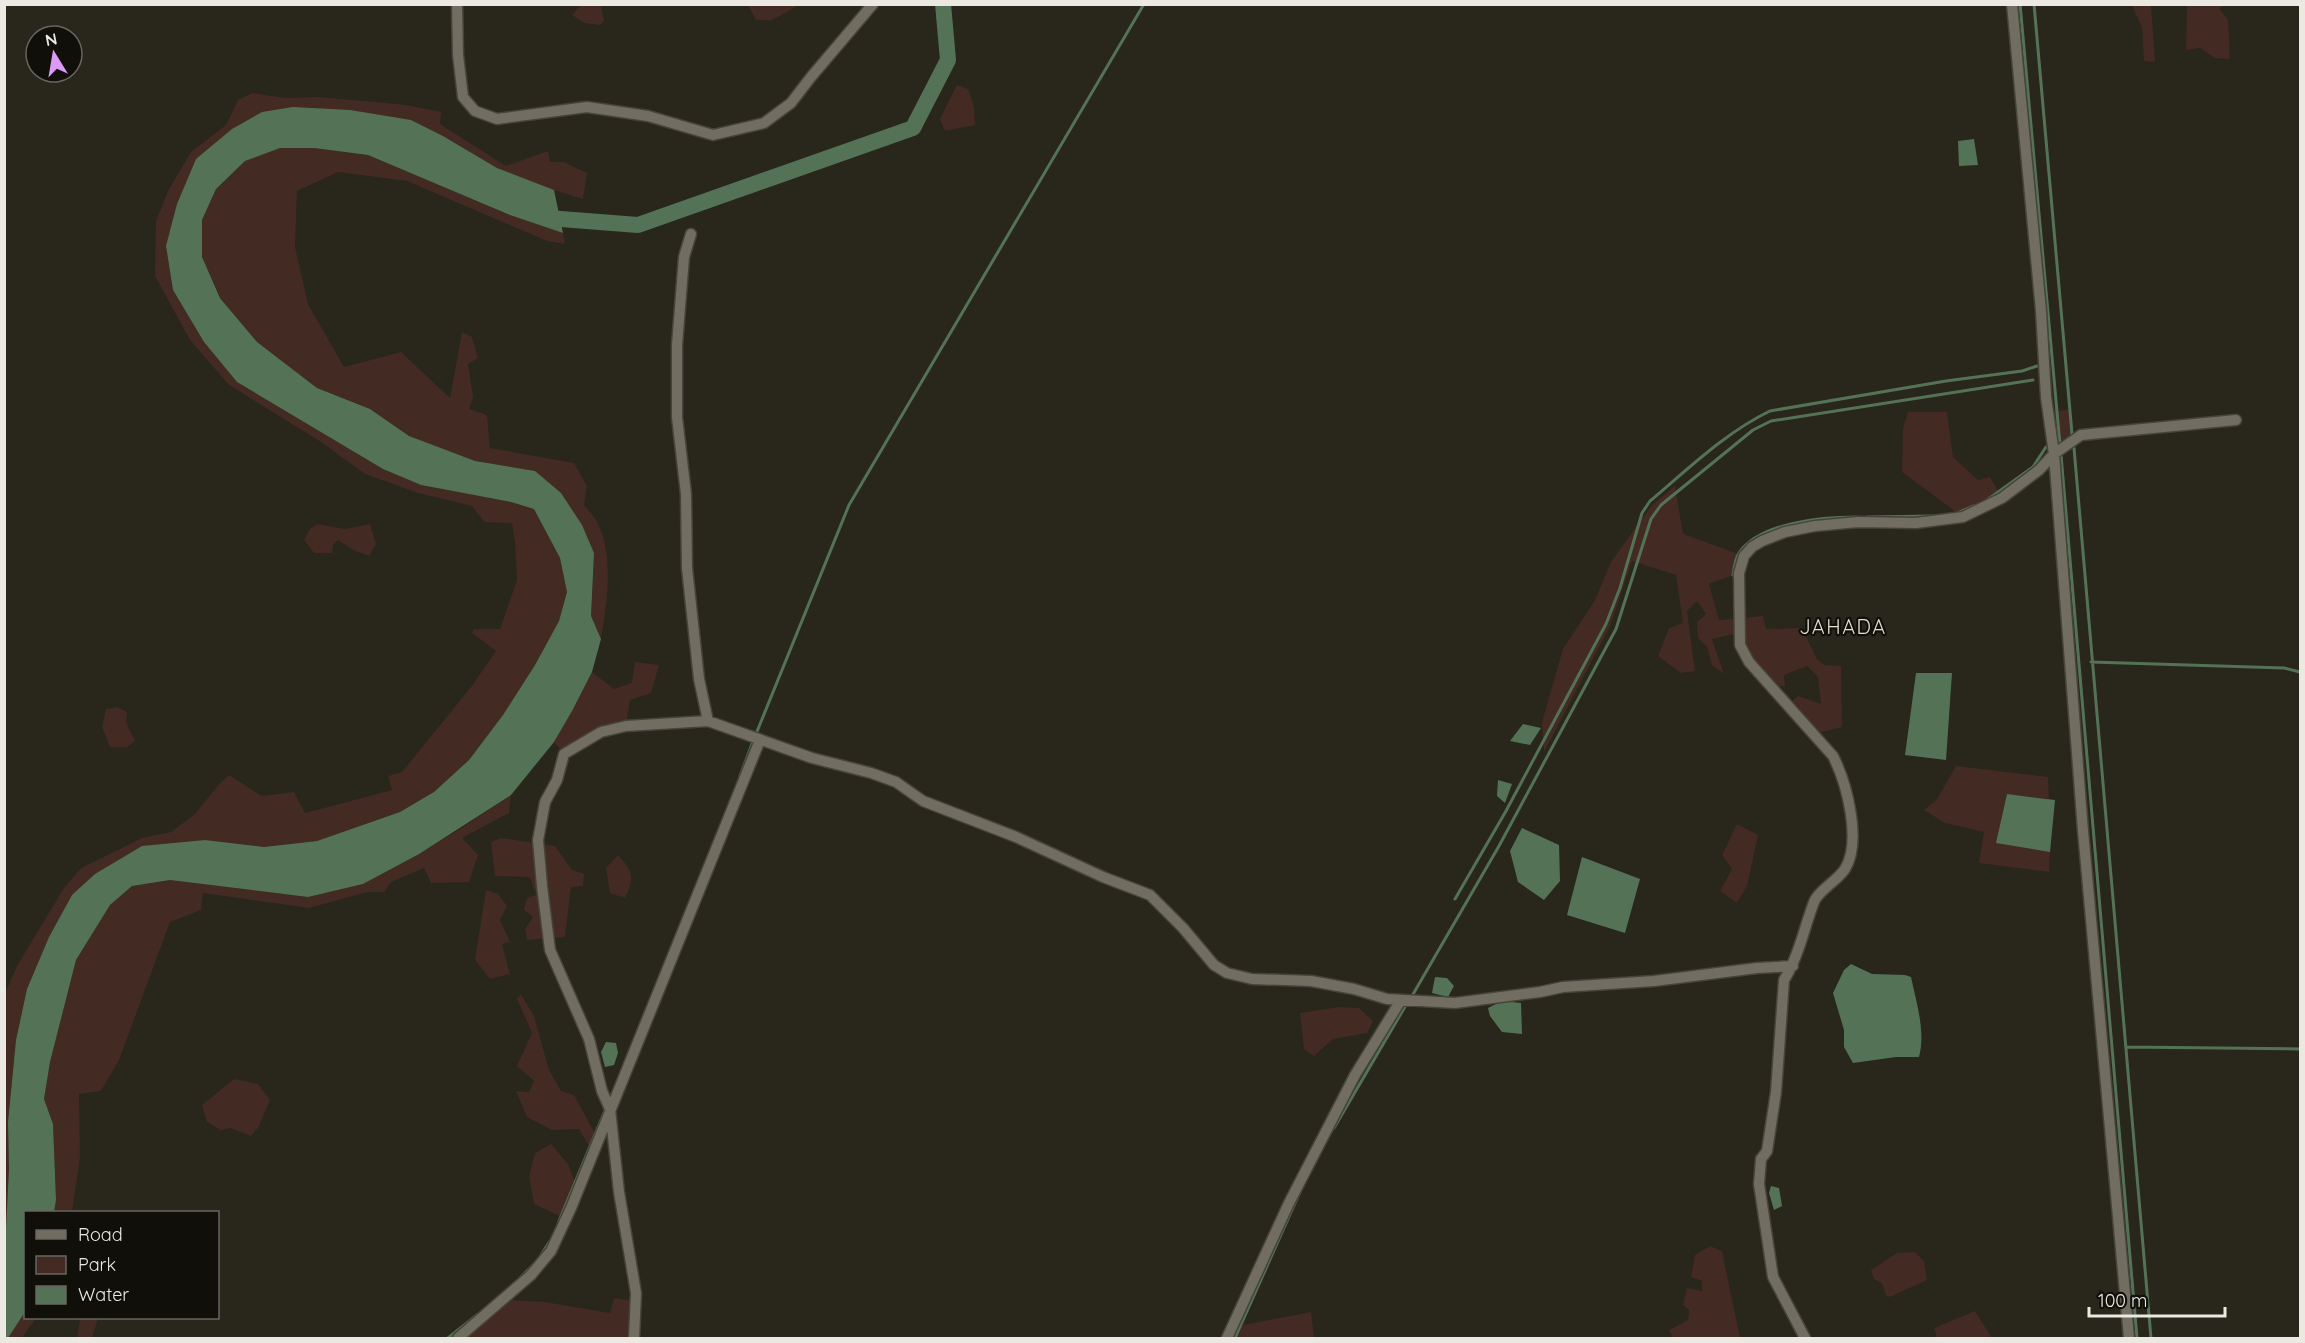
<svg xmlns="http://www.w3.org/2000/svg" width="2305" height="1343" viewBox="0 0 2305 1343" font-family="Quicksand,sans-serif">
  <style>
    .green { fill: #432a22 }
    .water { fill: #547356 }
    .lines { fill: none; stroke-linecap: round; stroke-linejoin: round }
    .stream { stroke: #547356; stroke-width: 3 }
    .river { stroke: #547356; stroke-width: 16 }
    .minor-casing { stroke: #46433a; stroke-width: 13 }
    .minor { stroke: #716d60; stroke-width: 10 }
    .labels { text-anchor: middle; dominant-baseline: central; stroke-width: 4.5; stroke-linejoin: round; paint-order: stroke }
    .quarter-label { font-size: 20px; letter-spacing: 1.5px; fill: #e1ddcf; stroke: #100f0a }
  </style>
  <rect width="100%" height="100%" fill="#29261b"/>
  <path class="green" d="M582,4L601,5L604,21L600,25L584,23L572,15Z
    M748,5V4L799,5L772,20H756Z
    M2132,5H2151L2155,62L2144,61L2142,28Z
    M2187,5H2226L2219,8L2228,20L2230,59L2215,58L2200,48L2186,50Z
    M957,85L968,89L974,107L975,125L945,131L940,119Z
    M252,93L285,98L320,97L407,105L441,112L440,124L506,166L548,151L550,162H564L587,173L583,199L537,185L497,168L443,136L411,120L262,112L166,246L173,290L204,342L237,382L383,469L421,485L511,502L534,509L560,558L567,592L559,621L535,665L503,715L469,760L434,792L400,812L317,841L264,847L205,840L182,843L72,895L49,937L27,989L16,1040L8,1122L9,1169L5,1267V993L17,966L47,916L64,888L81,868L142,838L171,832L195,814L219,784L229,775L262,796L294,792L305,813L392,790L388,776L402,772L471,687L496,651L472,633L474,629H500L517,580L515,543L512,523L484,522L472,506L418,493L365,474L321,442L229,385L190,340L155,276L156,221L169,189L191,152L226,125L238,100Z
    M280,148H314L368,155L510,215L563,233L565,244L547,241L407,181L338,172L297,191L295,247L308,304L344,367L401,352L450,398L462,332L472,337L478,358L468,364L473,397L469,409L487,415L490,448L574,463L587,486L584,505C589,511 595,517 598,524C614,555 607,606 601,639L591,616L594,553L535,471L475,461L442,450L409,436L370,409L317,388L257,342L220,297L202,257V220L216,189L245,161Z
    M2069,409L2072,434L2081,435L2054,454L2048,413Z
    M1908,412H1947L1953,457L1978,480L1990,477L2002,498L1963,517L1902,472L1903,428Z
    M1675,486L1683,534L1744,556L1739,573L1709,584L1719,620L1763,616L1766,629L1802,628L1817,659L1824,665L1841,666L1842,727L1815,734L1788,705L1798,696L1821,704L1818,677L1807,666L1784,675L1785,686H1771L1749,662L1739,633L1712,639L1724,674L1712,665L1707,647L1698,638L1697,622L1706,614L1697,601L1687,611L1695,671L1681,673L1658,656L1669,628L1683,623L1676,575L1632,561L1610,626L1544,752L1542,722L1563,649L1595,600L1611,562L1652,505Z
    M317,524L345,529L370,524L376,544L369,556L353,550L338,540L333,545L332,553H314L304,540L310,529Z
    M635,662L659,665L651,693L630,700L626,726L564,754L554,742L592,672L614,689L632,683Z
    M117,707L127,712L126,722L135,741L127,747H110L102,727L106,709Z
    M1956,766L2048,777L2049,799L2007,794L1997,842L2050,852L2049,872L1979,863L1984,832L1945,823L1924,810L1937,799Z
    M511,795L509,813L462,838L478,855L469,882L431,883L424,868L391,882L384,892H367L309,908L203,893L201,910L170,922L119,1060L101,1091L79,1094L80,1157L72,1212H54L56,1200L53,1124L44,1099L50,1062L76,960L110,905L132,886L170,880L308,897L363,884L457,831Z
    M1737,824L1758,835L1747,886L1737,903L1720,891L1732,869L1722,855Z
    M501,838L555,846L572,870L584,874L583,886L571,887L565,937L527,940L525,929L533,917L524,910L527,898L536,895L530,877L495,876L491,842Z
    M618,855C633,871 635,878 625,898L610,893L606,868Z
    M486,890L498,894L507,906L500,920L510,942L502,944L510,974L490,979L475,960Z
    M521,994L534,1016L549,1070L561,1091L574,1095L598,1139L593,1153L579,1129L552,1130L527,1117L516,1091L529,1092L534,1081L517,1066L532,1033L517,999Z
    M1339,1007L1359,1008L1373,1021L1367,1033L1333,1039L1314,1056L1304,1049L1300,1013Z
    M234,1079L258,1084L270,1100L258,1128L251,1136L230,1128L221,1130L207,1122L202,1105Z
    M551,1144L568,1164L578,1190L566,1219L534,1204L529,1176L535,1153Z
    M1710,1246L1722,1251L1740,1338H1673L1669,1330L1688,1320L1689,1310L1683,1305L1687,1288L1702,1291V1281L1691,1277L1695,1255Z
    M1915,1252L1924,1261L1927,1280L1890,1297L1886,1295L1882,1283L1874,1279L1871,1270L1897,1253Z
    M614,1298L636,1301L634,1338H467L460,1337L503,1300L545,1302L610,1313Z
    M1975,1311L1992,1338H1937L1934,1328Z
    M25,1312L26,1318H36L22,1338H8Z
    M1311,1312L1314,1338H1227L1232,1327Z
    M71,1318H98L92,1338H77L80,1320Z"/>
  <path class="water" d="M293,107L350,110L411,120L443,136L497,168L554,190L563,233L510,215L368,155L314,148H280L245,161L216,189L202,220V257L220,298L257,342L317,388L370,409L409,436L475,461L535,471L561,493L582,525L594,553L591,616L601,639L592,672L572,711L554,742L511,795L419,854L363,884L308,897L170,880L132,886L110,905L76,960L50,1062L44,1099L53,1124L56,1200L54,1212H26L25,1312L8,1338H5L4,1267L9,1169L8,1122L16,1040L27,989L49,937L72,895L95,874L142,846L205,840L264,847L317,841L400,812L434,792L469,760L503,715L535,665L559,621L567,592L560,558L534,509L511,502L421,485L383,469L237,382L204,342L173,290L166,246L177,204L196,159L232,129L262,112Z
    M1974,139L1978,165L1959,166L1958,141Z
    M1916,673H1952L1946,760L1905,755Z
    M1523,724L1541,728L1530,745L1510,741Z
    M1498,780L1512,784L1505,803L1497,796Z
    M2007,794L2055,800L2050,852L1996,843Z
    M1522,828L1559,845L1560,881L1544,900L1518,882L1510,851Z
    M1582,857L1640,879L1625,933L1567,915Z
    M1851,964L1872,974L1905,975L1911,977C1916,1001 1926,1032 1919,1057H1896L1853,1063L1844,1047V1030L1833,993L1844,970Z
    M1435,977L1447,978L1454,986L1448,997L1432,993Z
    M1502,1001L1521,1003L1522,1034L1502,1032L1490,1016L1488,1008Z
    M606,1042L616,1043L618,1053L614,1065L605,1067L601,1052Z
    M1771,1186L1779,1188L1782,1206L1774,1210L1769,1193Z"/>
  <g class="lines">
    <path class="stream" d="M2020,4L2060,445
      M2034,4L2072,434
      M2074,448L2151,1338
      M2061,455L2137,1338
      M1987,500L2033,467L2046,447
      M1957,513L1973,506
      M1867,517L1932,516
      M1733,575C1734,568 1735,559 1739,553C1760,522 1823,517 1857,517
      M2091,662L2284,668L2300,672
      M756,734L849,505L1144,4
      M740,776L752,744
      M1455,899L1506,811L1606,624L1620,588L1642,513L1650,501C1688,469 1726,432 1770,411L1946,381L2022,371L2037,366
      M1412,996L1499,846L1616,629L1651,519L1661,505L1753,430L1771,421L2033,380
      M2126,1047L2300,1049
      M1334,1128L1406,1005
      M559,1221L606,1108
      M541,1255L550,1241
      M521,1277L533,1265
      M448,1338L477,1315
      M1235,1338L1300,1192"/>
    <path class="river" d="M539,214L548,218L638,225L913,128L948,60L943,4"/>
    <defs>
      <path id="minor" d="M457,4L458,55L463,97L475,111L497,119L587,107L648,116L713,135L764,123L791,103L811,77L873,4
        M2012,4L2041,311L2046,397L2054,454L2083,831L2129,1338
        M691,234L684,257L677,345V417L686,494L687,568L699,679L708,721
        M458,1338L531,1275L551,1251L571,1208L760,740
        M634,1338L636,1293L619,1192L610,1109L602,1091L589,1039L550,950L542,886L538,840L545,802L557,780L564,754L601,732L626,726L708,721L812,758L871,773L896,782L923,801L1016,837L1103,877L1150,895L1183,928L1214,965L1227,973L1252,979L1311,981L1354,989L1387,999L1455,1003L1540,992L1563,987L1654,981L1757,968L1793,966
        M1227,1338L1289,1203L1355,1075L1401,1000
        M1805,1338L1773,1277L1759,1184L1761,1159L1767,1151L1776,1092L1784,980C1799,956 1804,928 1814,902C1818,891 1838,880 1845,869C1862,841 1847,784 1833,756L1749,662L1740,645L1739,573L1744,556L1752,547L1762,541L1785,532L1815,526L1858,522L1916,523L1963,517L2002,498L2039,470L2054,454L2081,435L2236,420"/>
    </defs>
    <use href="#minor" class="minor-casing"/>
    <use href="#minor" class="minor"/>
  </g>
  <g class="labels">
    <g class="quarter-label">
      <text x="1843" y="626">JAHADA</text>
    </g>
  </g>
  <rect width="2305" height="1343" fill="none" stroke="#ebe9e2" stroke-width="12"/>
  <rect x="24" y="1211" width="195" height="108" fill="#100f0a" stroke="#686660" stroke-width="1.5"/>
  <rect x="36" y="1230" width="30" height="9" fill="#716d60" stroke="#686660" stroke-width="1.5"/>
  <text x="78" y="1241" font-size="18" fill="#ebe9e2">Road</text>
  <rect x="36" y="1256" width="30" height="18" fill="#432a22" stroke="#686660" stroke-width="1.5"/>
  <text x="78" y="1271" font-size="18" fill="#ebe9e2">Park</text>
  <rect x="36" y="1286" width="30" height="18" fill="#547356" stroke="#686660" stroke-width="1.5"/>
  <text x="78" y="1301" font-size="18" fill="#ebe9e2">Water</text>
  <g transform="translate(54 54) rotate(349)"><circle r="28" fill="#100f0a" stroke="#686660" stroke-width="1.5"/>
  <path d="M0-4.5L10 22L0 15L-10 22Z" fill="#dc99f5"/>
  <text y="-9" font-size="16" font-weight="bold" text-anchor="middle" fill="#ebe9e2">N</text>
  </g>
  <path d="M2089 1307v9h136v-9" fill="none" stroke="#ebe9e2" stroke-width="3"/>
  <text x="2098" y="1307" font-size="18" fill="#ebe9e2" stroke="#100f0a" stroke-width="4.5" paint-order="stroke">100 m</text>
</svg>
